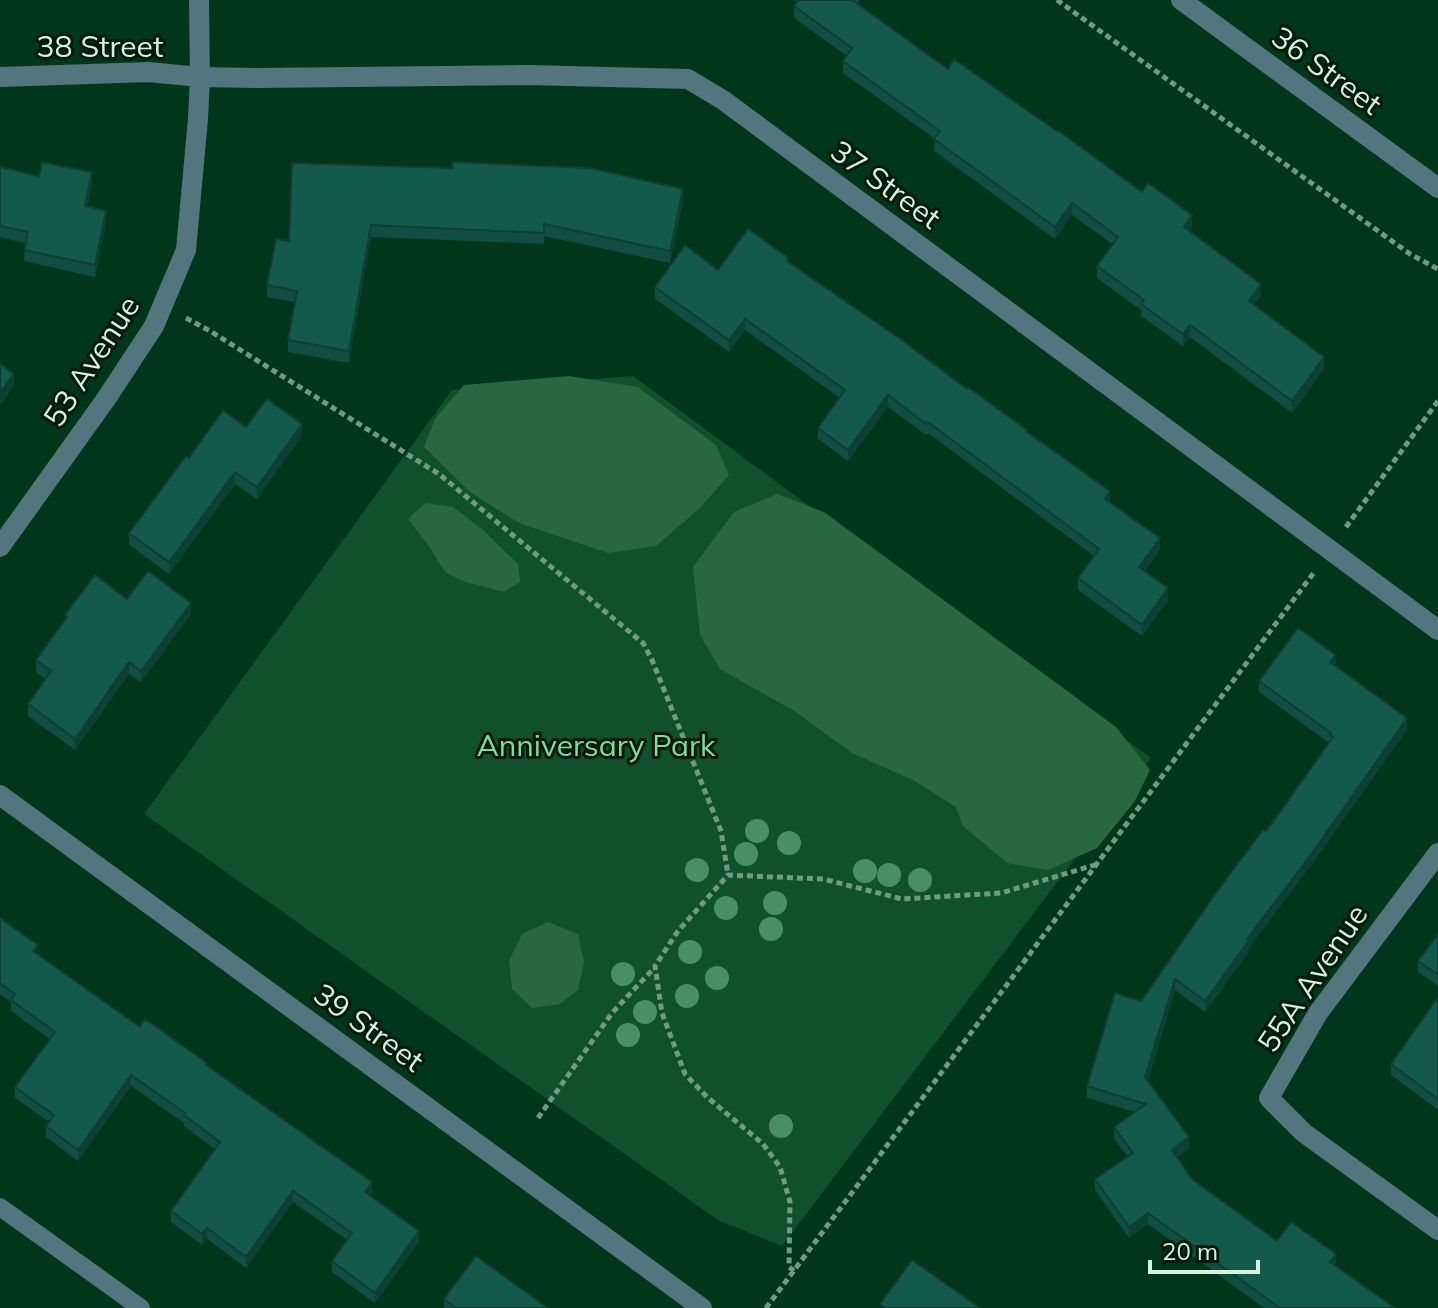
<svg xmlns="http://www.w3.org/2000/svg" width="1438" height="1308" viewBox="0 0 1438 1308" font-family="Mulish,sans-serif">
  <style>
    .green { fill: #10512c }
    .forest { fill: #28673f }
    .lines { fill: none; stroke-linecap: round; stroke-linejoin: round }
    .path { stroke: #719a80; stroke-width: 5; stroke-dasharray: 6 4; stroke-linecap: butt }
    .service { stroke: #53757d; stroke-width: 18 }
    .minor { stroke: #53757d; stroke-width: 20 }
    .tertiary { stroke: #53757d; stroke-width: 20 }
    .tree { fill: #489063 }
    .wall { fill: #114d40 }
    .shaded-wall { fill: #0e3f34 }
    .building { fill: #145a4a; stroke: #0e3f34; stroke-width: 2 }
    .labels { text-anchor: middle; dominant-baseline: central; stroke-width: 6; stroke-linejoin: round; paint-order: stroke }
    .street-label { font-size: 30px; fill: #d5f4dd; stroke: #021a0a }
    .park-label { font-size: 30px; fill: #81da9e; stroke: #021a0a }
  </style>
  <rect width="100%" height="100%" fill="#02361a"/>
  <path class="green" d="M633,376L1151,758L782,1246L718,1220L144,814L452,390Z"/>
  <path class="forest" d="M569,376L638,387L716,445L729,475L700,508L656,546L608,553L519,523L470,492L424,447L435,419L464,385Z
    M777,494L824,512L1116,727L1150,770L1135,801L1097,848L1048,870L1007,863L962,825L956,807L913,780L852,753L796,712L720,669L700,635L693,567L734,512Z
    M425,503L453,507L483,530L518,564L520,582L503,592L463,581L445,572L429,546L408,519Z
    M548,922L578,934L584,962L578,990L560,1004L532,1008L512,989L509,961L522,934Z"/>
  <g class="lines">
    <path class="path" d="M1057,0L1410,254L1438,269
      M186,318L210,331L439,474L643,643L652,660L721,831L728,875
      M1346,527L1438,401
      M538,1118L612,1013L655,967
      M794,1271L789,1267L790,1202L780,1167L763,1144L707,1097L685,1074L662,1013L655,966L678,931L728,875L823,879L902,899L1001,893L1098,864
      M766,1308L1315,571"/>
    <path class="service" d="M0,1207L141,1308"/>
    <path class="minor" d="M0,77L148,72L200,77L259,78L528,75L688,79L723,100L1438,630
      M0,547L106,399L154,326L186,250L198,119L200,77L199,0
      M1438,853L1318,1013L1269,1098L1304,1133L1438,1230"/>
    <path class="tertiary" d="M1181,0L1438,188
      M0,795L702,1308"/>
  </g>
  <g class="tree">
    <circle cx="757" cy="831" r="12"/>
    <circle cx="789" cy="843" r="12"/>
    <circle cx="746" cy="854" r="12"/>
    <circle cx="697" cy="870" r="12"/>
    <circle cx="865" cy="871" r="12"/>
    <circle cx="889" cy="875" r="12"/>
    <circle cx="920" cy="880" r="12"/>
    <circle cx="775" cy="903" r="12"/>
    <circle cx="726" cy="908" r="12"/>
    <circle cx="771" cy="929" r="12"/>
    <circle cx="690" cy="952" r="12"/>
    <circle cx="623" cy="974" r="12"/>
    <circle cx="717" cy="978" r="12"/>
    <circle cx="687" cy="996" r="12"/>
    <circle cx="645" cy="1012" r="12"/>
    <circle cx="628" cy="1035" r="12"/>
    <circle cx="781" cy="1126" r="12"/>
  </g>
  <path class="wall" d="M793,0H860L857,4L948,69L1142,192L1192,227L1189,231L1261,296L1254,305L1324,369L1292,413L1190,337L1183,346L1141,316V310L1097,278V266L1112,244L1072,215L1055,239L934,151L935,139L843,73V61L847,56L794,18V6L797,2Z
    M292,163L683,201L670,263L544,236V244L371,237L349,363L288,352V340L295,302L267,297V285L289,241Z
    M0,167L39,176L92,184L87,207L106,222L95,277L24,261L25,243L0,237Z
    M789,262L1027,432L1110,503L1160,549L1145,571L1168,600L1142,636L1078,590V578L1094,556L928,433L926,435L888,407L848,461L818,439V428L840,398L745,330L729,352L655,299V287L718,270Z
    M246,427L302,436L257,499L235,484L169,574L129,545V533L189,458Z
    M127,599L191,614L141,682L129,674L75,750L28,716V704L45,679L36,672V660L65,620V615Z
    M1336,666L1407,730L1312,864L1249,948V952L1205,1012L1175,990L1148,1081L1189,1149L1177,1157L1192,1179L1277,1241L1336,1266L1395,1308H1264L1148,1224L1129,1238L1095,1190V1179L1127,1156L1114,1138V1127L1135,1112L1087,1098V1086L1141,1001L1329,743L1259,692V681Z
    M0,918L38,954L140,1027L207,1066L372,1193L370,1195L419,1242L375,1303L332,1272V1261L347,1240L293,1202L246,1268L207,1239L202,1245L171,1222V1211L215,1149L184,1126V1123L131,1086L78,1161L46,1137V1126L49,1122L15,1098V1087L50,1039L11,1011V1002L0,994Z
    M1438,934V986L1418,972V961Z
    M1438,997V1110L1391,1075V1064Z
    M444,1299L548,1308H444Z"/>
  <path class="shaded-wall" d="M92,172V184L85,218V206Z
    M683,189V201L670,263V251Z
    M1072,203V215L1055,239V227Z
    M106,211V222L95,277V265Z
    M1192,215V227L1184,239V227Z
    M371,225V237L349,363V351Z
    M1261,284V296L1249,313V301Z
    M745,319V330L729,352V340Z
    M1190,325V337L1183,346V334Z
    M1324,357V369L1292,413V401Z
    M14,374V386L0,405V393Z
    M888,395V407L848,461V450Z
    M302,424V436L257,499V487Z
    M235,472V484L169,574V562Z
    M1110,491V503L1105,499Z
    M1160,538V549L1139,579V567Z
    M1168,588V600L1142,636V625Z
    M191,603V614L141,682V671Z
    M1336,655V666L1330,662Z
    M129,662V674L75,750V739Z
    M1407,718V730L1312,864L1249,948V952L1205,1012V1001L1247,939Z
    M1175,979V990L1145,1089V1077Z
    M131,1075V1086L78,1161V1150Z
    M1189,1137V1149L1172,1161V1150Z
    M372,1182V1193L365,1202V1192Z
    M293,1191V1202L246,1268V1257Z
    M1148,1213V1224L1129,1238V1227Z
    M207,1228V1239L202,1245V1234Z
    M419,1231V1242L375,1303V1293Z
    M1336,1254V1266L1330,1262Z"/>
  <path class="building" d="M798,0H852L948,69L954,59L1058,132L1059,131L1142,192L1148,183L1192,215L1184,227L1261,284L1249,301L1324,357L1292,401L1190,325L1183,334L1141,304L1144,300L1097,266L1118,237L1072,203L1055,227L934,139L940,131L843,61L852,48L794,6Z
    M42,162L92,172L85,206L106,211L95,265L24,250L28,232L0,226V167L39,176Z
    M453,162L590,168L683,189L670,251L544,224V233L371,225L349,351L288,340L297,291L267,285L276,239L289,241L292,163L452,168Z
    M748,229L789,258L787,261L899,338L967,389L968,387L1027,430L1026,431L1110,491L1105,499L1160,538L1139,567L1168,588L1142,625L1078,578L1099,549L928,422L926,424L888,395L848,450L818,428L845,390L745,319L729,340L655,287L685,245L718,270Z
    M0,363L14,374L0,393Z
    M267,399L302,424L257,487L235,472L169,562L129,533L186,456L189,458L223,410L246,427Z
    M148,571L191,603L141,671L129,662L75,739L28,704L51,671L36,660L67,617L65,615L95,575L127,599Z
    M1298,628L1336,655L1330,662L1407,718L1312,853L1247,939L1249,940L1205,1001L1175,979L1145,1077L1189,1137L1172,1150L1192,1179L1277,1241L1291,1222L1336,1254L1330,1262L1395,1308H1280L1148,1213L1129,1227L1095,1179L1133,1153L1114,1127L1146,1104L1087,1086L1115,993L1141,1001L1218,890L1263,830L1266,832L1333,737L1330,735L1331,733L1259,681Z
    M0,918L38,945L33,951L140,1027L145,1019L207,1063L206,1065L372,1182L365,1192L419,1231L375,1293L332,1261L352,1233L293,1191L246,1257L207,1228L202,1234L171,1211L220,1142L184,1115L185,1113L131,1075L78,1150L46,1126L54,1115L15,1087L55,1032L11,1000L15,994L0,983Z
    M1438,934V975L1418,961Z
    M1438,997V1099L1391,1064Z
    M476,1256L548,1308H456L444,1299Z
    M912,1260L980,1308H885L880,1304Z"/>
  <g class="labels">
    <g class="street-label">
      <text x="100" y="46">38 Street</text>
      <text transform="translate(1327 70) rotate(36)">36 Street</text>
      <text transform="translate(886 184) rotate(36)">37 Street</text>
      <text transform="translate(91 361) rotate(-57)">53 Avenue</text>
      <text transform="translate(1312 978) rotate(-56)">55A Avenue</text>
      <text transform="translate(369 1027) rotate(36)">39 Street</text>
    </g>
    <g class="park-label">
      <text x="596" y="745">Anniversary Park</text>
    </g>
  </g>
  <path d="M1150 1260v12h108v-12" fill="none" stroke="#d5f4dd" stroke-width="4"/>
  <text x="1162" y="1260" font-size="24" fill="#d5f4dd" stroke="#021a0a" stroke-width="6" paint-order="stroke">20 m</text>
</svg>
